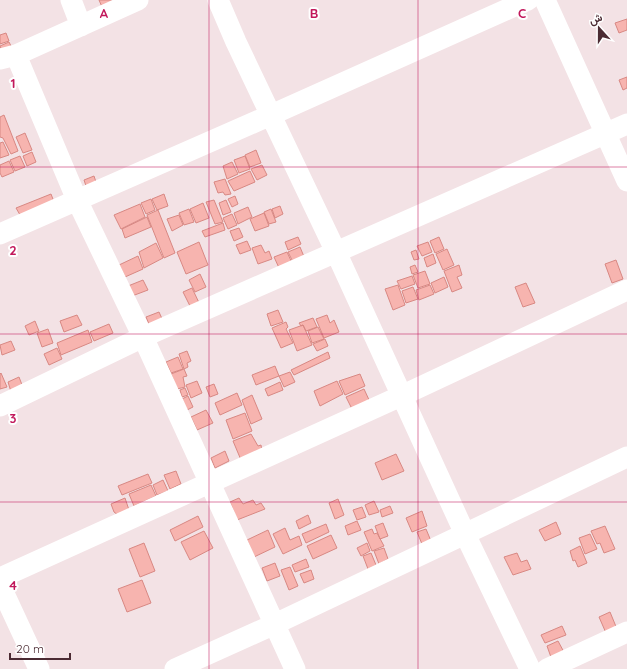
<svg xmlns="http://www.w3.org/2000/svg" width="627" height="669" viewBox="0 0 627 669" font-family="Quicksand,Vazirmatn,sans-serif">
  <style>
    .building { fill: #f7b4af; stroke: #d88883 }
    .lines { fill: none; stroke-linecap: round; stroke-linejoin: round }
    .street { stroke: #fff; stroke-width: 21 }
    .grid { fill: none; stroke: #c2185b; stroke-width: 1; stroke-opacity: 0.55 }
    .grid-label { font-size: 13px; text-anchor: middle; font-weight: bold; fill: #c2185b; stroke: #fff; stroke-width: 4; stroke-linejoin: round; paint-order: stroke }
  </style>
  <rect width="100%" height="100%" fill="#f3e2e5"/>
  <path class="building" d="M99,0H119L102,7Z
    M627,19V30L619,33L615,23Z
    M6,33L9,41L0,44V35Z
    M9,42L14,52L4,56L0,46Z
    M627,77V88L623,90L619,80Z
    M4,115L18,151L11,154L3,138L0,137V117Z
    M25,133L32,150L23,153L16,137Z
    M3,142L9,155L0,158V143Z
    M256,150L261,163L250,167L245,155Z
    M32,152L36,162L27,166L23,156Z
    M20,156L25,167L15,171L10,160Z
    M245,156L250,169L239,173L234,160Z
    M9,161L14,172L2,177L0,173V165Z
    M232,162L238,174L227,179L223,166Z
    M262,165L267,175L257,180L251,169Z
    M250,171L255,182L234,191L228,181Z
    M94,176L98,188L86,186L84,180Z
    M225,179L231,194L225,195L223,192L218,193L214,182Z
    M51,194L56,207L23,220L16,208Z
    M164,194L168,206L157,210L152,199Z
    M235,196L238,204L232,207L228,199Z
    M151,199L155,210L146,214L141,203Z
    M214,200L223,222L215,224L206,202Z
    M226,200L231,212L223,215L219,203Z
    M203,203L209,218L196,223L190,209Z
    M140,204L145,217L121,229L114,215Z
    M280,206L283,214L275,218L272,209Z
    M248,207L252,217L238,224L234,213Z
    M189,209L194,222L184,225L179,213Z
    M271,209L276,222L269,224L264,212Z
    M158,210L175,253L164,258L147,215Z
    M264,213L269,226L255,231L250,219Z
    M232,214L237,225L228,229L223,218Z
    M179,215L183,225L172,231L167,219Z
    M147,217L151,227L125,238L122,229Z
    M223,223L225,230L205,237L202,231Z
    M239,228L243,237L234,241L230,231Z
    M298,237L301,244L288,250L285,242Z
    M439,237L444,249L435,253L430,241Z
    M247,241L251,250L240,254L236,245Z
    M199,242L208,265L186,274L177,252Z
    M428,242L432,252L422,256L417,246Z
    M156,243L163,258L144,268L139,252Z
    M261,245L265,253L269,251L272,259L258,264L252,248Z
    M300,247L305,259L294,264L288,252Z
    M447,249L454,265L443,270L436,254Z
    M416,250L419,259L414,260L411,252Z
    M287,252L293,265L280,270L274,257Z
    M433,254L436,263L427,267L424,258Z
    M138,256L143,269L125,277L119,265Z
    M616,260L623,279L612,283L605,264Z
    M415,265L418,272L412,274L410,267Z
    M459,265L462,275L457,277L462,288L452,292L444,271Z
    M425,271L430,284L418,288L413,275Z
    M200,274L206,287L195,292L189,280Z
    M412,276L415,284L401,289L397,281Z
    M444,277L448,287L435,293L431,283Z
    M143,280L148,290L132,296L128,286Z
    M526,283L535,303L523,307L515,287Z
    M398,285L405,305L393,310L385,289Z
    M430,285L434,294L419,300L416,290Z
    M413,287L418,299L406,303L402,291Z
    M192,288L202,309L193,312L183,292Z
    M278,310L283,322L271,326L267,314Z
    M159,312L164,323L151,329L146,317Z
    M77,315L82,325L64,332L60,321Z
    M327,315L330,323L334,320L339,332L324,338L316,319Z
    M313,318L317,327L306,331L303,325L301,326L299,323Z
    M35,321L39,331L29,335L25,326Z
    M286,322L288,327L286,329L293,343L281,348L272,328Z
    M109,324L113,333L94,341L90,332Z
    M303,325L312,345L297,351L289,330Z
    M318,327L324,339L312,343L308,331Z
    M48,329L53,343L42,347L37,333Z
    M88,330L92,342L61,355L57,343Z
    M325,339L328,346L317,351L313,344Z
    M11,341L15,350L2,355L0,345Z
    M57,348L62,359L49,365L44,354Z
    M187,351L191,361L187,363L188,367L184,369L179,354Z
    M328,352L330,358L294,375L291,370Z
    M178,357L183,369L171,373L166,362Z
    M275,366L279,376L256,385L252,375Z
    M184,369L187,376L183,377L185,387L177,389L171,374Z
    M290,372L295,382L284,387L279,376Z
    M1,373L7,387L0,389V374Z
    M360,374L365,386L345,395L339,381Z
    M19,377L24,390L12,395L8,382Z
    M197,381L202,393L191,398L186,385Z
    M337,381L343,394L320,406L314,391Z
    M280,382L283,390L268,396L265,389Z
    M214,384L218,394L210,397L206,387Z
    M185,388L188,395L182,397L180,390Z
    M364,389L370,402L352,409L346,397Z
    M237,393L242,405L220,415L215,403Z
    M252,395L262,419L251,424L242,400Z
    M188,396L193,407L187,410L182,399Z
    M206,410L213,423L197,430L191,417Z
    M245,413L252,431L233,439L226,420Z
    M251,434L258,446L261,445L262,451L241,460L233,441Z
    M225,451L229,461L215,468L211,458Z
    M396,454L404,471L382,480L375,463Z
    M176,471L181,484L170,489L164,475Z
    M148,474L152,483L122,495L118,486Z
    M163,480L168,491L157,495L153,485Z
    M151,485L156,496L134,506L129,494Z
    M125,498L129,510L118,515L114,512L111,504Z
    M239,498L243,504L253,500L256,505L261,503L265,509L237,520L230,502Z
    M338,499L344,515L335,519L329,503Z
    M374,501L379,512L369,515L365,505Z
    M390,506L393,513L382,517L380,510Z
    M362,507L366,517L357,520L353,510Z
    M422,511L427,526L412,532L406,518Z
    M308,515L311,523L299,529L296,521Z
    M198,516L203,527L175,541L170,530Z
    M357,521L361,530L348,535L345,526Z
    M556,522L561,534L545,541L539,530Z
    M383,523L388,536L380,539L375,526Z
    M326,524L329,532L306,543L302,534Z
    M605,526L615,549L604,553L600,543L597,544L591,531Z
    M285,528L290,540L299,536L302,545L283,554L273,534Z
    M372,529L374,534L377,533L384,546L372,551L364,532Z
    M426,529L431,541L422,544L417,532Z
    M268,530L275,547L254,557L247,540Z
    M204,531L213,548L190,560L181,542Z
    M590,534L597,549L585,554L579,538Z
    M331,535L337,548L313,559L307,546Z
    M144,543L155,571L140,577L129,549Z
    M367,543L370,551L361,556L357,548Z
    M580,546L587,563L578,567L575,560L573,561L570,551Z
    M384,548L388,559L379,564L374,551Z
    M371,553L376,565L368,569L363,556Z
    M517,553L521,562L527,560L531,569L513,575L504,557Z
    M306,559L309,567L295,572L292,565Z
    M275,563L280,576L267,581L262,568Z
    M290,567L298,586L289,590L281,570Z
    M311,570L314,579L304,583L300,574Z
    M142,580L151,603L127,612L118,589Z
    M610,612L617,629L606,633L599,617Z
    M562,626L566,635L545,643L541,635Z
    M558,641L565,654L552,660L547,646Z"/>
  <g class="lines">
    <path class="street" d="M71,0L81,26
      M218,0L236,42L336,252L465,534L530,669
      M545,0L627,181
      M16,55L77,200L143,337L295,669
      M0,59L16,55L138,0
      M0,234L271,115L528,0
      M0,406L143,337L627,124
      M0,578L401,396L627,290
      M0,585L39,669
      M175,669L275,624L627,457
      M547,669L627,632"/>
  </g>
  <path class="grid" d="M209,0V669M418,0V669M0,167H627M0,334H627M0,502H627"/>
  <g class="grid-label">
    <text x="104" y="18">A</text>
    <text x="314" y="18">B</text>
    <text x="522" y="18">C</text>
    <text x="13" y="88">1</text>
    <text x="13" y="255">2</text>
    <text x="13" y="423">3</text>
    <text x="13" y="590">4</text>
  </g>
  <g transform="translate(599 28) rotate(339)" stroke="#ffffff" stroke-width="3" paint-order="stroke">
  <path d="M0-3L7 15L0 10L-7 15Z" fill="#4b2b33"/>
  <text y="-6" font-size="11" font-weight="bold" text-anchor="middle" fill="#4b2b33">ش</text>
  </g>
  <path d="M10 653v6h60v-6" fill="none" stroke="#4b2b33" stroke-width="2"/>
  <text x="16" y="653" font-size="12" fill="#4b2b33" stroke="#ffffff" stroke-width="3" paint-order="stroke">20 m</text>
</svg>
